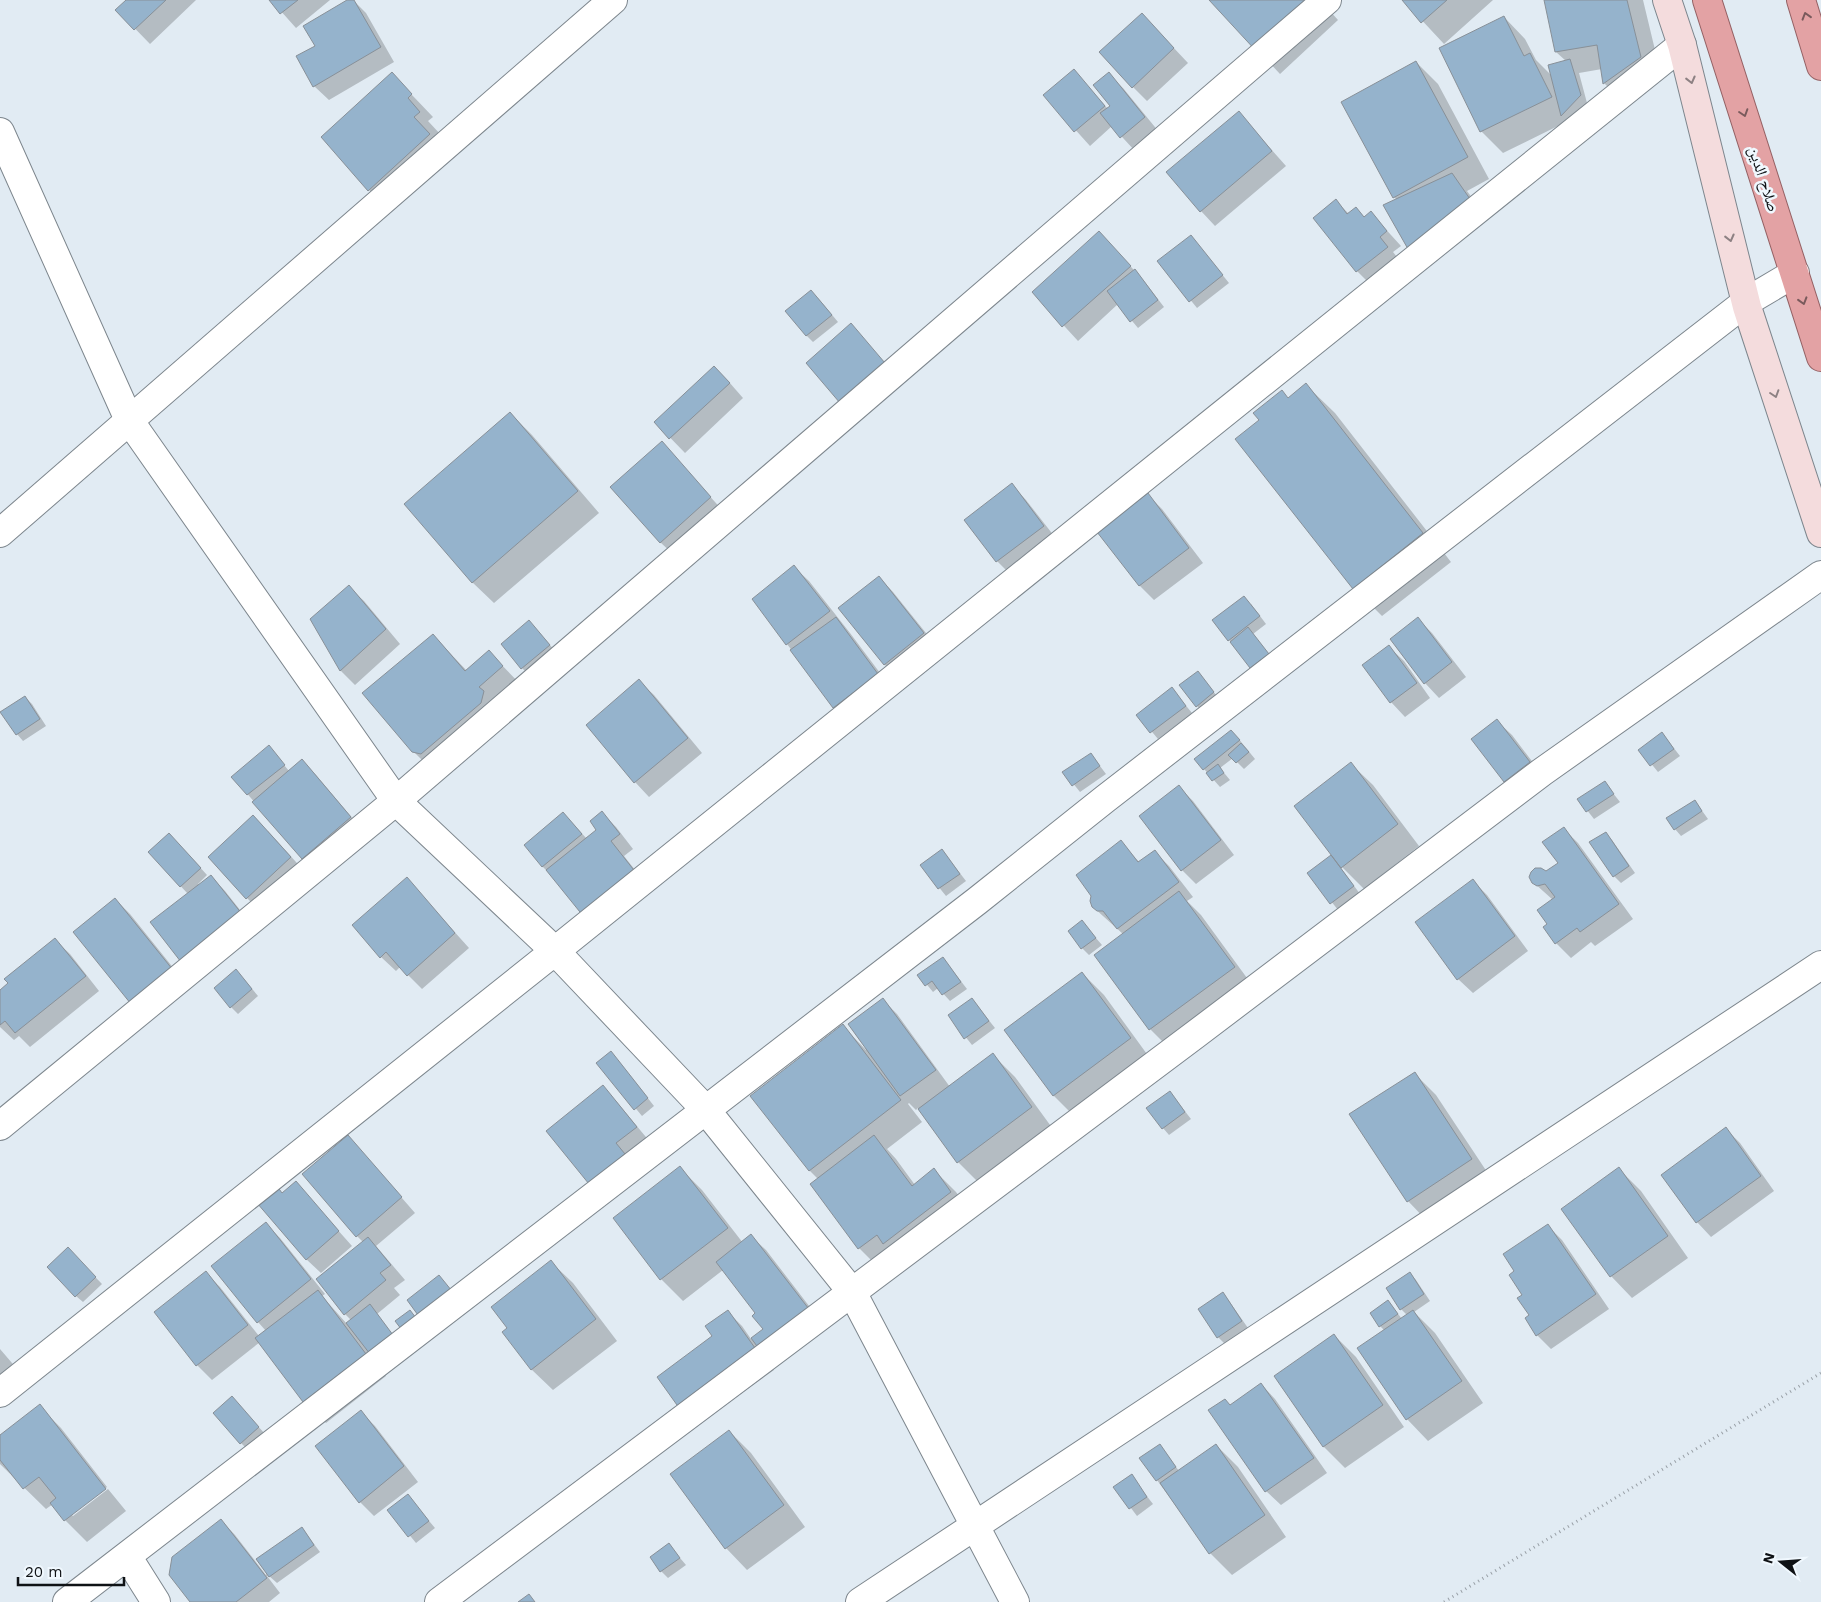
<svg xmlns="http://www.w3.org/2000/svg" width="1821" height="1602" viewBox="0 0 1821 1602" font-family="'Work Sans','Noto Naskh Arabic',sans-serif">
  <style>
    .shadow { fill: #0003 }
    .building { fill: #95b3cc; stroke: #889098 }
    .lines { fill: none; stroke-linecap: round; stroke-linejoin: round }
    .minor-casing { stroke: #7d868d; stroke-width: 30 }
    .tertiary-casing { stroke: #7d868d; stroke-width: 30 }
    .secondary-casing { stroke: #7d868d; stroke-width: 30 }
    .trunk-casing { stroke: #946164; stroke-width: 30 }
    .path { stroke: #99a0a7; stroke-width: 3; stroke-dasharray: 1 4; stroke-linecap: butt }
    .minor { stroke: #fff; stroke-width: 28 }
    .tertiary { stroke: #fff; stroke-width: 28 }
    .secondary { stroke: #f4dcdd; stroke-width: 28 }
    .trunk { stroke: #e3a2a4; stroke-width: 28 }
    .oneway { stroke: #795a5c }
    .oneway2 { stroke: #8d8183 }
    .labels { text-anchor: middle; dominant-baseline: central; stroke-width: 5; stroke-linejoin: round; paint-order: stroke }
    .street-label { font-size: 16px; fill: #0f1215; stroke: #f0f8fe }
  </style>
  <rect width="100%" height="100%" fill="#e1ebf3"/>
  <path class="shadow" d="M127,0H196L150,44L117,10Z
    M271,0H330L296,28Z
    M350,0H353L366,13L394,62L329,100L314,86L316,46Z
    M1211,0H1320L1338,20L1280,74Z
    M1403,0H1493L1444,44Z
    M1548,0H1643L1662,79L1626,105L1604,83L1602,69L1579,73L1587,103L1568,121L1503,153L1482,132L1440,49L1504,17L1525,39L1536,60L1552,76L1566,61L1556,52Z
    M1156,29L1188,63L1147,101L1133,87Z
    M1416,62L1438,84L1489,179L1467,191L1484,214L1397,200L1394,197Z
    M1074,71L1108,109L1112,106L1108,74L1123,88L1159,132L1135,151L1112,126L1090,146L1045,96Z
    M392,74L433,117L428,121L441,135L451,157L391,211L369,190Z
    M1239,113L1286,166L1215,226L1201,211L1168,172Z
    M1336,201L1349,214L1356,208L1365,218L1371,213L1401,246L1393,252L1401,262L1372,286L1357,271L1315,218Z
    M1099,232L1144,281L1164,307L1138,328L1118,304L1078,341L1033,292Z
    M1191,236L1229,283L1197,308L1159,261Z
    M818,298L838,322L813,342L806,335Z
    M729,382L743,398L685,453L655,422Z
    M1306,385L1335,413L1451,562L1382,616L1354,588Z
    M510,413L532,435L599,513L494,603L472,582Z
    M662,443L724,512L675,556L660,542Z
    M1012,485L1026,500L1058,541L1012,576L997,561L966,520Z
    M1148,495L1162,509L1203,563L1154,600L1140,586L1099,532Z
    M794,567L809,581L850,633L892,689L848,721L834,707L787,644Z
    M879,577L893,592L938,648L899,679L885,665L840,608Z
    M349,587L364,601L400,644L355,685L341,671L311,619Z
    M1251,604L1266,624L1253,634L1275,662L1258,674L1229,640Z
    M1418,619L1432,633L1466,677L1439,698L1425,683Z
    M536,629L556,652L529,675L522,668Z
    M433,635L467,671L489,652L524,688L435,773L413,751Z
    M1389,647L1404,661L1430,698L1405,717L1391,702Z
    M1198,672L1220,700L1204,713L1197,706Z
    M639,681L654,695L702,753L649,797L635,782Z
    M1178,696L1192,713L1158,739L1138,715Z
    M25,697L32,704L46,726L23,741L17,734Z
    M1497,721L1512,735L1544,777L1519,795L1505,781Z
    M1662,733L1680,756L1658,772L1640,750Z
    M1238,738L1255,759L1244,769L1233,758L1220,768L1230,780L1220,787L1204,769Z
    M275,754L289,771L302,760L316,775L364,832L317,873L303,859L233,777Z
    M1091,754L1106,774L1080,792L1064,772Z
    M1351,764L1373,785L1419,846L1364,889L1342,867L1341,868L1360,894L1338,910L1309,873L1331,857L1337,863L1338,862Z
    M1605,783L1620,802L1594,819L1579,800Z
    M1179,787L1193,801L1234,855L1196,884L1182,870Z
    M1695,801L1708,819L1681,836L1675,829Z
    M563,813L587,839L598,830L602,813L616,827L633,849L624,856L650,889L553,877L542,866Z
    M1563,828L1578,843L1633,919L1595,946L1591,942L1571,958L1556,943L1544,927L1549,924L1553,900L1533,882L1559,863Z
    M268,831L305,872L261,912L247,898Z
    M1605,833L1612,840L1635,873L1621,883L1614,876Z
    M176,841L207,875L198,884L199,885L211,876L225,891L255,929L188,894L149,852Z
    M1121,842L1140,863L1154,851L1169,866L1193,897L1187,901L1201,915L1255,989L1172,1051L1150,1029L1095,955L1123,934L1093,907Z
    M942,850L966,881L946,896L921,865Z
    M407,879L469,948L422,989L400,967L396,971L381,957Z
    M1473,881L1487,895L1528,951L1473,993L1458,979Z
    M115,899L130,914L187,985L75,932Z
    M1082,922L1102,945L1089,955L1082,948Z
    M55,940L70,954L99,991L30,1047L19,1036L14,1040L0,1027V991Z
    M943,958L967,989L950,1001L938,988L933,992L919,975Z
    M1082,973L1104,995L1152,1061L1075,1117L1054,1096L1006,1030Z
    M243,978L258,996L238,1014L231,1007Z
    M972,999L995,1028L972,1045L949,1016Z
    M883,1000L897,1014L950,1087L993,1055L1015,1077L1053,1129L980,1184L958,1162L918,1108L916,1110L909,1103L908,1104L922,1122L887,1149L896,1159L915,1185L934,1170L956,1192L972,1214L881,1270L859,1248L811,1185L818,1179L810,1171L752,1096L843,1026L866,1050Z
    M618,1060L654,1106L642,1116L598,1063Z
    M1414,1073L1436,1095L1493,1181L1429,1223L1408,1201Z
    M603,1087L617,1102L650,1142L604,1197Z
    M1170,1092L1191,1119L1169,1135L1163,1128Z
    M1726,1129L1740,1143L1774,1191L1711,1237L1697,1222L1662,1175Z
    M348,1136L415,1213L376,1246L405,1280L394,1288L400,1295L377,1314L399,1343L370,1354L386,1376L326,1423L304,1401L260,1342L212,1380L197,1365L156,1312L206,1273L220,1287L259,1336L266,1331L258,1322L266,1224L280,1238L325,1294L322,1296L347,1324L351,1320L345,1314L363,1242L357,1236Z
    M680,1168L702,1190L743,1243L751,1236L766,1250L826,1328L778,1366L760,1349L759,1350L774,1370L697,1425L714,1337L728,1312L742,1326L751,1339L765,1330L757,1314L723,1270L683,1301L661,1279L615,1219Z
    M1619,1169L1641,1191L1688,1258L1632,1298L1611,1276Z
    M296,1183L352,1246L321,1273L306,1259L283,1195Z
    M1547,1225L1562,1240L1609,1309L1551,1349L1537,1335L1515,1271Z
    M68,1249L102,1284L83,1302L76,1296Z
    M551,1262L573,1283L617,1341L553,1390L531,1369L509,1328Z
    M1410,1273L1416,1280L1430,1301L1414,1312L1435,1333L1483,1403L1428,1441L1407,1419L1385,1331L1380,1326L1388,1301L1402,1319L1407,1315L1401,1309Z
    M1223,1294L1229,1301L1248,1328L1225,1344L1218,1337Z
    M1334,1335L1356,1357L1404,1427L1345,1468L1323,1446Z
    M0,1349L18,1370L19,1391L0,1408Z
    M1261,1384L1275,1399L1327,1473L1281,1505L1266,1491Z
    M239,1405L265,1434L248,1450L241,1443Z
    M39,1406L61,1428L107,1487L71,1514L73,1516L108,1489L126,1511L87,1542L65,1520L53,1504L46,1509L0,1464V1437Z
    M361,1412L375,1426L418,1482L374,1516L360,1502Z
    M729,1431L751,1453L805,1527L747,1570L726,1548Z
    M1160,1445L1179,1471L1216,1445L1238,1467L1286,1537L1232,1575L1210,1553L1141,1458Z
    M1131,1476L1153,1504L1137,1516L1115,1487Z
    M408,1496L435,1528L416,1543L389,1510Z
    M221,1520L235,1535L266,1575L302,1528L320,1552L277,1583L268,1575L267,1576L280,1593L269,1602H191Z
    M669,1545L686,1565L668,1578L661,1571Z"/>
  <path class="building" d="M126,0H125H166L134,30L115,10Z
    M269,0H298L280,14Z
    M347,0H354L381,47L313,87L296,56L315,46L303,26Z
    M1209,0H1315L1258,53Z
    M1402,0H1447L1421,23Z
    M1544,0H1627L1641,57L1603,84L1597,45L1555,52Z
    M1142,13L1174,48L1132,88L1099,52Z
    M1504,16L1524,56L1530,53L1552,97L1480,132L1439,48Z
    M1570,59L1581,95L1561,116L1548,65Z
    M1416,61L1468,157L1393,198L1341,102Z
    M1074,69L1105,106L1074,132L1043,95Z
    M392,72L412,94L408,98L420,112L414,117L430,134L368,191L321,137Z
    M1109,72L1145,117L1120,138L1100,113L1110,106L1093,85Z
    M1239,111L1272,151L1200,212L1166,172Z
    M1452,173L1470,199L1408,249L1383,205Z
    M1336,199L1347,214L1356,207L1364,217L1371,211L1387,231L1380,237L1388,247L1356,272L1313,218Z
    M1099,231L1131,266L1062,327L1032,292Z
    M1191,235L1223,275L1189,302L1157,261Z
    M1135,269L1158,300L1130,322L1107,291Z
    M811,290L832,315L806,336L785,311Z
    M851,323L885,363L840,403L806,363Z
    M714,366L730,383L669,439L654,422Z
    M1306,383L1423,533L1353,589L1235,439L1259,420L1253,413L1282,390L1288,398Z
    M510,412L578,491L472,583L404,504Z
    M662,441L711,497L660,543L610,487Z
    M1012,483L1044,526L996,562L964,520Z
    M1148,493L1189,548L1139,586L1097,532Z
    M794,565L830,611L786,645L752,599Z
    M879,576L924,633L884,665L838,608Z
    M349,585L386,629L340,671L310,619Z
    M1244,596L1260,616L1228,641L1212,620Z
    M836,617L878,674L833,708L790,650Z
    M1418,617L1452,662L1424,684L1390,639Z
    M529,620L550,645L521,669L501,644Z
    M1248,627L1269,654L1250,668L1230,642Z
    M433,634L465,671L489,650L503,666L479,687L484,691L481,703L421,754L412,752L362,693Z
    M1389,645L1417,683L1390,703L1362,665Z
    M1198,671L1214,692L1196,707L1179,685Z
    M639,679L688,738L634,783L586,725Z
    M1172,687L1186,706L1150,733L1136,715Z
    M25,696L40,719L16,735L0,712Z
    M1497,719L1530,762L1504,782L1471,739Z
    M1231,730L1240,740L1203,770L1194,759Z
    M1662,732L1674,749L1650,766L1638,750Z
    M1241,743L1249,752L1236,763L1228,755Z
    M269,745L285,765L247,795L231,777Z
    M1091,753L1100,766L1072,786L1062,772Z
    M302,759L351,817L302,859L252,802Z
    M1351,762L1398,824L1341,868L1294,806Z
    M1218,764L1224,773L1212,781L1206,773Z
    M1605,781L1614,794L1586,812L1577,799Z
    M1179,785L1221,840L1181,871L1139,816Z
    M1695,800L1702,811L1674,830L1666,818Z
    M602,811L620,834L611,841L637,874L584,917L546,870L596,830L590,821Z
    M563,812L582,834L542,867L524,845Z
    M253,815L291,857L246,899L208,857Z
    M1564,827L1619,904L1580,932L1577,928L1555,944L1543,927L1547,924L1537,910L1555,897L1545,884L1537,886L1532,883L1529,877L1531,872L1535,868H1541L1546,871L1558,863L1542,842Z
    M1606,832L1629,866L1613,877L1589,842Z
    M169,833L201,868L180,887L148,852Z
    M1121,840L1138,862L1155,850L1179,882L1117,929L1103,911H1097L1092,907L1090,901L1091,896L1076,875Z
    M942,849L960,874L938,889L920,865Z
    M1331,855L1354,886L1330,904L1307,873Z
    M211,875L242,914L181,962L150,922Z
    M407,877L455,933L407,976L386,952L380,958L352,925Z
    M1473,879L1515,936L1457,980L1415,922Z
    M1179,891L1235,967L1149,1030L1094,955Z
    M115,898L173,970L131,1004L73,932Z
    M1082,920L1096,938L1081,949L1068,931Z
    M55,938L86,976L15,1033L5,1021L0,1025V990L8,983L4,979Z
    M943,957L961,982L942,995L932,981L925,986L917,975Z
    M236,969L252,989L230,1008L214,988Z
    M1082,972L1131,1038L1053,1096L1004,1030Z
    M883,998L936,1070L900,1096L848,1024Z
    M972,998L989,1021L964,1039L948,1015Z
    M843,1024L901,1100L809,1171L750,1096Z
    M611,1051L648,1098L634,1110L596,1063Z
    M993,1053L1032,1107L957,1163L918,1109Z
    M1415,1072L1472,1159L1407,1202L1349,1114Z
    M603,1085L637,1127L616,1143L625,1154L589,1184L546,1131Z
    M1170,1091L1185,1112L1162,1129L1146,1108Z
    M1726,1127L1761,1176L1696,1223L1661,1175Z
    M348,1135L402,1197L356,1237L302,1174Z
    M874,1135L912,1186L934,1168L951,1192L883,1244L877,1235L858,1249L810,1184Z
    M680,1166L728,1228L660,1280L613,1218Z
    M1619,1167L1668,1236L1610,1277L1561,1209Z
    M296,1181L339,1231L306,1260L257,1203L277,1186L282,1193Z
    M266,1222L311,1279L257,1323L211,1266Z
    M1548,1224L1596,1294L1536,1336L1525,1318L1529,1315L1517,1298L1522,1295L1509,1275L1514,1271L1503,1254Z
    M751,1234L812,1313L762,1353L751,1338L763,1329L752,1316L755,1313L716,1262Z
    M368,1237L391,1265L380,1273L386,1280L344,1315L316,1279Z
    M68,1247L96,1277L75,1297L47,1267Z
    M551,1260L596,1319L531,1370L502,1332L507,1328L491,1307Z
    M206,1271L248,1325L196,1366L154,1312Z
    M1410,1272L1424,1294L1400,1310L1386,1288Z
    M439,1275L456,1296L423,1322L407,1300Z
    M318,1290L366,1354L303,1402L255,1338Z
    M1223,1292L1242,1321L1217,1338L1198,1309Z
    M1388,1300L1398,1314L1379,1327L1370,1313Z
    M370,1304L393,1335L370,1354L346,1323Z
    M410,1310L419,1322L405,1334L395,1321Z
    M728,1310L760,1355L682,1412L657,1377L712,1336L705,1326Z
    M1413,1310L1462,1381L1406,1420L1357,1348Z
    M1334,1334L1383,1405L1323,1447L1274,1376Z
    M1261,1383L1314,1458L1265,1492L1208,1410L1225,1399L1230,1405Z
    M232,1396L259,1427L240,1444L213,1413Z
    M40,1404L106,1489L64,1521L50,1503L56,1498L39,1477L23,1489L0,1460V1435Z
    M361,1410L404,1466L359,1503L315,1446Z
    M729,1430L784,1505L725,1549L670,1474Z
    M1160,1444L1176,1467L1156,1481L1139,1458Z
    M1216,1444L1265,1515L1209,1554L1160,1483Z
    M1132,1474L1147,1497L1129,1509L1113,1487Z
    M408,1494L429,1521L408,1537L387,1510Z
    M221,1519L267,1578L236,1602H190L169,1575L172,1557Z
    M302,1527L314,1545L269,1577L256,1559Z
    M669,1543L680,1558L660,1572L650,1557Z
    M529,1594L535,1602H518Z"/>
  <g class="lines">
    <defs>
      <path id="minor" d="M0,132L129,420L396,801L555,951L705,1109L852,1292L1015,1602
        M0,1126L396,801L1327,0
        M0,1393L555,951L1682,45
        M127,1556L156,1602
        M67,1602L977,901L1105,799L1746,302L1795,273
        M439,1602L1196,1034L1542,772L1821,575
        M860,1602L1821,965"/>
      <path id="tertiary" d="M0,533L613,0"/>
      <path id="secondary" d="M1667,0L1682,45L1747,307L1821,533"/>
      <path id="trunk" d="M1707,0L1821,357
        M1801,0L1821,66"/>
    </defs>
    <use href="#minor" class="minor-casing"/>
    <use href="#tertiary" class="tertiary-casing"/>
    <use href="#secondary" class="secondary-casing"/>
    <use href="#trunk" class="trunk-casing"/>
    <path class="path" d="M1444,1602L1821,1373"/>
    <use href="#minor" class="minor"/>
    <use href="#tertiary" class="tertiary"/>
    <use href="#secondary" class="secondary"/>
    <use href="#trunk" class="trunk"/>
  </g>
  <defs><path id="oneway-chevron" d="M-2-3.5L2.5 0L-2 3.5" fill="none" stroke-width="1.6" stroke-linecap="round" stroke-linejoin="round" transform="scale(1.25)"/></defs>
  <g class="oneway">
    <use href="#oneway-chevron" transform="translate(1806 16) rotate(-107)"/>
    <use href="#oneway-chevron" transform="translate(1744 113) rotate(72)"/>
    <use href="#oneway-chevron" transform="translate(1803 301) rotate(73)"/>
  </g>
  <g class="oneway2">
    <use href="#oneway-chevron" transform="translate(1691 80) rotate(76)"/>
    <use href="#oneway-chevron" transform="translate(1730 238) rotate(76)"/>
    <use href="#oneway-chevron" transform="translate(1775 394) rotate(72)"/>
  </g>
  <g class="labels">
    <g class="street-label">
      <text transform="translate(1764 179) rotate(72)">صلاح الدين</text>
    </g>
  </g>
  <g transform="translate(1781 1562) rotate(287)" stroke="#f0f8fe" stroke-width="4" paint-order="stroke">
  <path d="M0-4L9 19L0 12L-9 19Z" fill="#0f1215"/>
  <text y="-8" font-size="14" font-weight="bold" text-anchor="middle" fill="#0f1215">N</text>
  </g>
  <path d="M18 1577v8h106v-8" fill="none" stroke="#0f1215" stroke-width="2.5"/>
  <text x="25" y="1577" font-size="15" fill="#0f1215" stroke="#f0f8fe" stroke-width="4" paint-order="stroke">20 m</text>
</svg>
